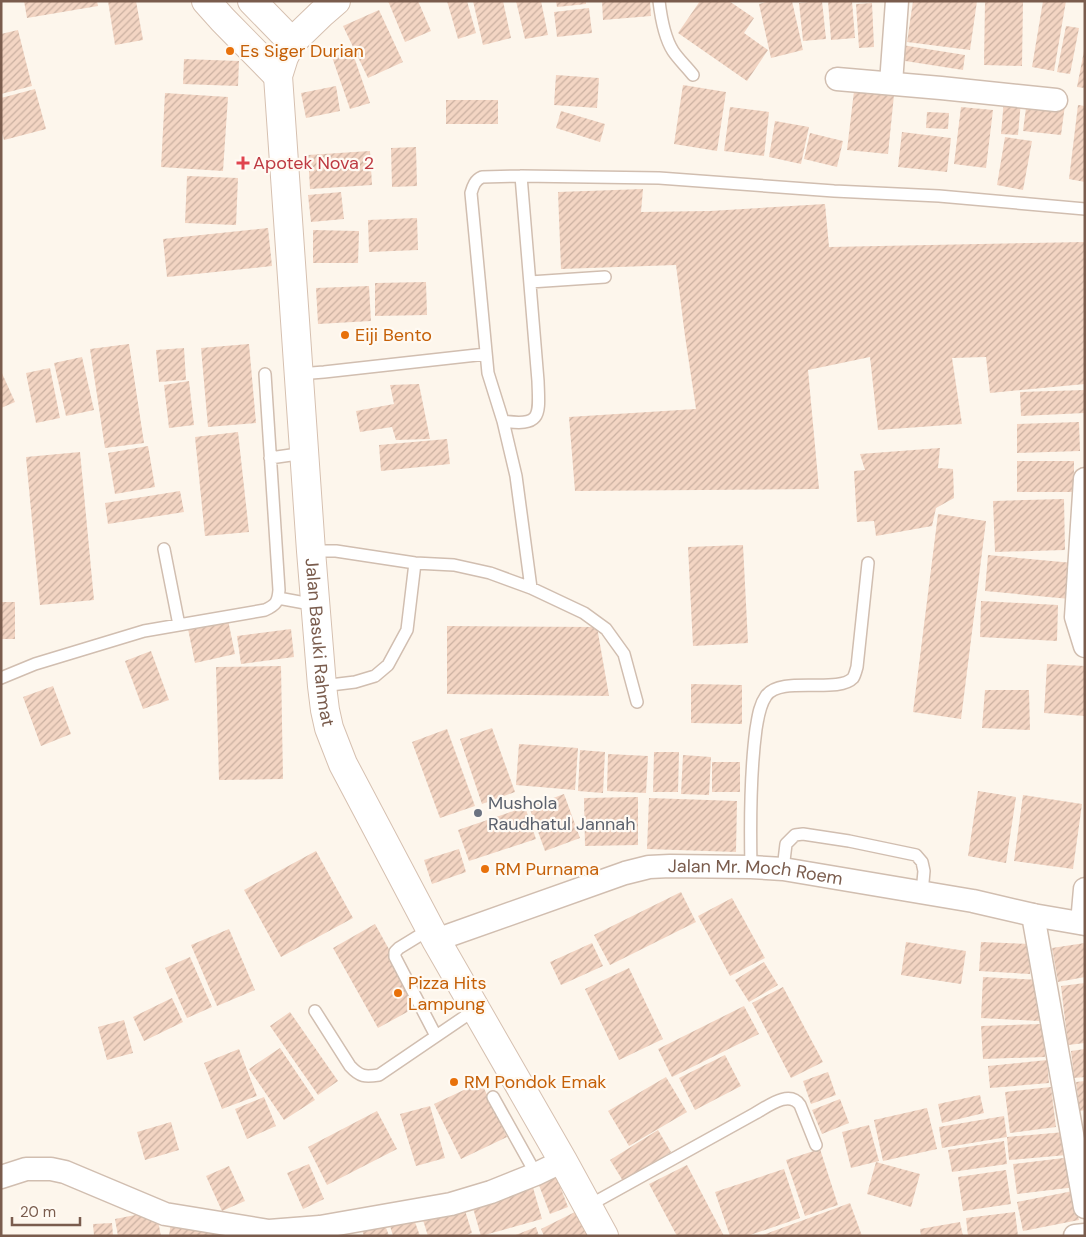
<svg xmlns="http://www.w3.org/2000/svg" width="1086" height="1237" viewBox="0 0 1086 1237" font-family="'DM Sans',sans-serif">
  <style>
    .building { fill: url(#building-hatch) }
    .lines { fill: none; stroke-linecap: round; stroke-linejoin: round }
    .lane-casing { stroke: #d1beb0; stroke-width: 14 }
    .street-casing { stroke: #d1beb0; stroke-width: 25 }
    .secondary-casing { stroke: #d6c0b0; stroke-width: 30 }
    .lane { stroke: #fff; stroke-width: 11 }
    .street { stroke: #fff; stroke-width: 22 }
    .secondary { stroke: #fff; stroke-width: 28 }
    .food-dot { fill: #e8710a; stroke: #fffaf3; stroke-width: 2 }
    .health-dot { fill: #e0444e; stroke: #fffaf3; stroke-width: 2 }
    .worship-dot { fill: #6b7280; stroke: #fffaf3; stroke-width: 2 }
    .labels { text-anchor: middle; dominant-baseline: central; stroke-width: 4.5; stroke-linejoin: round; paint-order: stroke }
    .food-label { font-size: 18px; fill: #c56008; stroke: #fffaf3; text-anchor: start }
    .health-label { font-size: 18px; fill: #be3a42; stroke: #fffaf3; text-anchor: start }
    .street-label { font-size: 18px; fill: #7a5c4d; stroke: #fffaf3 }
    .worship-label { font-size: 18px; fill: #5b616d; stroke: #fffaf3; text-anchor: start }
  </style>
  <defs>
    <pattern id="building-hatch" width="6" height="6" patternUnits="userSpaceOnUse" patternTransform="scale(1.25)"><rect width="6" height="6" fill="#f3d5c3"/><path d="M-1 1l2-2M0 6l6-6M5 7l2-2" fill="none" stroke="#cab0a1"/></pattern>
  </defs>
  <rect width="100%" height="100%" fill="#fdf6ec"/>
  <path class="building" d="M24,1H97L98,6L27,18Z
    M108,1H136L143,40L115,45Z
    M388,1H418L431,31L405,42Z
    M447,1H467L476,33L458,39Z
    M473,1H503L511,38L483,45Z
    M516,1H541L548,35L525,39Z
    M556,1H586V4L557,7Z
    M602,1H650L651,16L603,20Z
    M700,1H729L754,18L744,33L768,50L747,81L678,33Z
    M770,1H792L803,50L771,58L759,4Z
    M822,1L826,39L803,41L799,3Z
    M828,1H852L855,38L831,40Z
    M913,1H977L970,50L907,42Z
    M985,1H1023L1022,66L984,65Z
    M1043,1H1066L1054,71L1032,67Z
    M872,3L874,47L859,48L856,4Z
    M589,8L592,33L557,37L554,12Z
    M379,10L403,62L368,78L343,26Z
    M1066,26L1079,28L1070,74L1057,72Z
    M18,30L32,86L1,94V34Z
    M902,45L965,55L963,70L899,60Z
    M352,51L370,103L350,109L332,57Z
    M1084,51H1085V88L1077,87Z
    M184,59L239,61L238,86L183,84Z
    M556,75L599,78L597,108L554,105Z
    M683,85L726,92L717,151L674,144Z
    M336,86L340,111L306,118L301,93Z
    M35,89L46,129L4,140L1,130V98Z
    M854,91L894,95L888,154L847,150Z
    M165,93L228,97L223,171L161,167Z
    M1004,99L1021,101L1018,135L1001,134Z
    M446,100H498V124H446Z
    M1027,100L1065,105L1061,135L1023,131Z
    M1078,105L1085,106V182L1069,179Z
    M730,107L769,112L764,156L724,151Z
    M961,107L993,110L986,168L954,164Z
    M561,111L605,124L600,142L556,128Z
    M927,112L949,113L948,129L926,128Z
    M775,121L809,127L801,164L769,157Z
    M902,132L951,138L947,172L898,167Z
    M810,133L843,141L837,167L804,159Z
    M1005,137L1032,141L1023,190L997,185Z
    M416,147L417,186L392,187L391,148Z
    M370,151L372,185L310,189L308,155Z
    M187,176L238,178L236,225L185,223Z
    M643,189L641,212L710,211L825,204L829,247L1085,242V384L990,393L986,357L952,358L962,424L878,430L870,357L808,370L819,489L575,491L569,417L696,409L685,336L676,265L561,269L558,192Z
    M341,192L344,219L311,222L308,195Z
    M417,218L418,250L369,252L368,220Z
    M268,228L272,266L167,277L163,239Z
    M313,230L359,231L358,263H313Z
    M426,282L427,315L375,316V283Z
    M369,286L371,321L318,324L316,288Z
    M129,344L144,443L105,448L90,349Z
    M249,344L256,423L208,427L201,348Z
    M184,348L186,380L159,382L156,350Z
    M82,357L94,410L66,416L54,363Z
    M50,368L60,418L36,423L26,373Z
    M1,371L15,402L1,408Z
    M189,381L194,425L169,428L164,385Z
    M419,384L430,439L396,440L392,427L360,432L356,411L394,404L390,385Z
    M1085,390V413L1021,416L1020,392Z
    M1079,422L1080,451L1017,453V424Z
    M238,432L249,532L205,536L195,437Z
    M447,439L450,464L381,471L379,445Z
    M148,446L155,487L115,494L108,453Z
    M940,448L938,468L953,469L954,498L936,508L932,526L876,536L874,521L857,522L854,471L865,470L860,454Z
    M80,452L94,600L40,605L26,457Z
    M1017,461H1074V492H1017Z
    M180,491L184,512L108,524L105,503Z
    M1064,499L1065,550L995,552L993,501Z
    M938,514L986,521L961,719L913,712Z
    M743,545L748,643L693,646L688,547Z
    M988,555L1073,563L1070,599L985,591Z
    M981,601L1058,605L1057,641L980,637Z
    M1,602H15V639H1Z
    M228,620L235,654L195,663L188,629Z
    M447,626L597,627L609,696L447,694Z
    M291,629L294,657L241,664L237,636Z
    M151,651L169,700L143,709L125,661Z
    M1047,664L1085,666V716L1044,713Z
    M281,666L283,779L219,780L216,667Z
    M691,684L742,685V724L691,723Z
    M53,686L71,734L41,746L23,697Z
    M985,690H1029L1030,730L982,728Z
    M492,728L515,792L482,804L460,739Z
    M447,729L475,806L440,818L412,742Z
    M519,744L578,748L575,790L516,785Z
    M580,750L605,752L603,793L578,791Z
    M654,752H679L678,792H653Z
    M608,754L648,756L646,793L607,791Z
    M683,755L711,757L709,795L681,794Z
    M712,762H740V792H712Z
    M978,791L1016,797L1006,863L968,856Z
    M564,794L580,838L545,851L529,807Z
    M1023,795L1082,804L1073,869L1014,861Z
    M638,797V845L585,846L584,798Z
    M649,798L737,801L736,852L647,849Z
    M525,807L536,839L469,861L458,830Z
    M459,849L466,872L432,884L424,860Z
    M316,851L353,918L281,957L244,890Z
    M681,892L696,922L610,965L594,935Z
    M732,898L765,958L730,976L698,916Z
    M375,924L420,1005L378,1028L333,948Z
    M229,929L255,990L217,1006L191,945Z
    M906,942L966,951L961,984L901,975Z
    M981,942L1031,944L1030,974L979,971Z
    M592,943L603,966L561,985L550,962Z
    M1085,943V977L1058,982L1052,948Z
    M190,957L212,1007L187,1018L165,968Z
    M764,962L778,985L749,1002L735,980Z
    M629,968L663,1039L619,1060L585,989Z
    M983,977L1041,980L1039,1021L981,1018Z
    M1085,983V1043L1068,1045L1061,986Z
    M783,987L823,1062L791,1078L752,1003Z
    M172,998L183,1022L144,1041L133,1017Z
    M744,1006L759,1034L672,1077L658,1049Z
    M290,1012L338,1081L318,1095L270,1026Z
    M124,1020L133,1053L107,1060L98,1027Z
    M1043,1024L1045,1057L983,1059L981,1026Z
    M280,1048L315,1100L284,1120L249,1069Z
    M239,1049L257,1096L222,1109L204,1063Z
    M1085,1049V1077L1074,1078L1071,1051Z
    M725,1055L741,1086L695,1110L679,1078Z
    M1047,1060L1049,1083L990,1088L988,1066Z
    M828,1072L836,1095L811,1104L803,1081Z
    M666,1077L687,1112L629,1146L608,1111Z
    M1085,1081V1110L1080,1111L1076,1082Z
    M481,1082L507,1137L461,1159L434,1104Z
    M1051,1087L1056,1127L1010,1133L1005,1092Z
    M980,1095L984,1113L942,1123L938,1104Z
    M264,1097L276,1126L247,1139L235,1109Z
    M840,1099L849,1123L822,1134L812,1110Z
    M430,1106L445,1158L416,1166L400,1114Z
    M927,1108L937,1149L883,1161L874,1120Z
    M377,1111L397,1149L327,1185L308,1147Z
    M1004,1116L1007,1137L942,1148L939,1127Z
    M171,1122L179,1150L145,1160L137,1132Z
    M869,1125L879,1161L851,1168L842,1132Z
    M658,1130L671,1152L623,1181L610,1160Z
    M1065,1132L1067,1155L1009,1160L1007,1137Z
    M1004,1141L1007,1164L952,1172L948,1150Z
    M820,1149L838,1205L805,1216L786,1160Z
    M1072,1157L1076,1187L1017,1194L1013,1164Z
    M876,1162L920,1174L911,1207L867,1194Z
    M309,1164L324,1199L303,1209L287,1173Z
    M687,1165L724,1236H677L649,1184Z
    M229,1166L245,1201L222,1211L206,1176Z
    M784,1169L800,1218L747,1236H730L715,1192Z
    M1006,1170L1011,1204L963,1211L958,1177Z
    M555,1173L568,1207L550,1214L537,1180Z
    M532,1184L542,1219L481,1236L471,1201Z
    M1073,1191L1079,1220L1023,1231L1017,1202Z
    M850,1203L862,1236H760Z
    M463,1204L472,1233L464,1236H428L422,1217Z
    M156,1211L161,1236H118L115,1219Z
    M411,1211L420,1236H393L388,1219Z
    M577,1211L589,1236H544L541,1229Z
    M1015,1212L1018,1236H968L966,1218Z
    M383,1219L389,1236H364L361,1227Z
    M171,1222L228,1229L227,1236H169Z
    M960,1222L963,1236H921L920,1229Z
    M112,1223L113,1236H94L93,1224Z
    M536,1227L539,1236H513Z"/>
  <g class="lines">
    <defs>
      <path id="lane" d="M659,1C661,18 664,37 673,51C679,60 687,67 693,75
        M530,282L605,277
        M299,374L324,372L486,354
        M503,421C543,427 539,414 538,381L521,176
        M270,458L305,453
        M164,549L179,625
        M311,551H336L415,563L454,565L490,573L531,588L584,613L606,629L624,654L637,702
        M531,588L516,476L503,421L488,373L471,193C473,186 475,180 482,177L521,176L659,178L834,191L939,196L1085,209
        M278,598L316,605
        M1,678L35,664L144,631L265,610C276,605 278,602 279,590L265,374
        M322,686L355,682L375,676L388,665L407,630L415,563
        M751,867C750,821 750,774 756,729C758,718 759,706 766,696C780,675 838,694 853,678C855,675 856,670 857,667L868,563
        M783,869L786,844L795,835L803,834L849,841L916,855L922,862L924,871L922,893
        M430,929L399,948L395,952V957L436,1036
        M315,1011L350,1066C360,1077 365,1077 379,1075L476,1009
        M493,1097L536,1174
        M588,1206L754,1114C767,1107 789,1089 800,1105L816,1145"/>
      <g id="street">
        <path d="M837,79L941,88L1056,100"/>
        <path d="M891,83L897,1"/>
        <path d="M1085,479L1076,617L1085,646"/>
        <path d="M1033,915L1085,1207"/>
        <path d="M1082,923L1085,889"/>
        <path id="s1" d="M436,940L625,873L649,867L670,866L751,867L783,869L973,901L1033,915L1085,924"/>
        <path d="M1,1177L26,1169H51L65,1172L165,1214L269,1231L320,1227L451,1204L491,1192L536,1174L563,1161"/>
        <path d="M1075,1236L1085,1235"/>
      </g>
      <g id="secondary">
        <path d="M206,1L223,20L278,76"/>
        <path d="M252,1L292,42"/>
        <path id="s2" d="M336,1L321,14L292,42L284,57L278,76L311,551L322,686L325,710L329,728L343,764L436,940L563,1161L604,1236"/>
      </g>
    </defs>
    <use href="#lane" class="lane-casing"/>
    <use href="#street" class="street-casing"/>
    <use href="#secondary" class="secondary-casing"/>
    <use href="#lane" class="lane"/>
    <use href="#street" class="street"/>
    <use href="#secondary" class="secondary"/>
  </g>
  <g class="food-dot">
    <circle cx="230" cy="51" r="5"/>
    <circle cx="345" cy="335" r="5"/>
    <circle cx="485" cy="869" r="5"/>
    <circle cx="398" cy="993" r="5"/>
    <circle cx="454" cy="1082" r="5"/>
  </g>
  <path class="health-dot" d="M240.5 155.5h5v5h5v5h-5v5h-5v-5h-5v-5h5z"/>
  <circle class="worship-dot" cx="478" cy="813" r="5"/>
  <g class="labels">
    <g class="food-label">
      <text x="240" y="51">Es Siger Durian</text>
      <text x="355" y="335">Eiji Bento</text>
      <text x="495" y="869">RM Purnama</text>
      <text x="408" y="983">Pizza Hits<tspan x="408" dy="21">Lampung</tspan></text>
      <text x="464" y="1082">RM Pondok Emak</text>
    </g>
    <g class="health-label">
      <text x="253" y="163">Apotek Nova 2</text>
    </g>
    <g class="street-label">
      <text stroke="none"><textPath href="#s2" startOffset="665">Jalan Basuki Rahmat</textPath></text>
      <text stroke="none"><textPath href="#s1" startOffset="332">Jalan Mr. Moch Roem</textPath></text>
    </g>
    <g class="worship-label">
      <text x="488" y="803">Mushola<tspan x="488" dy="21">Raudhatul Jannah</tspan></text>
    </g>
  </g>
  <rect width="1086" height="1237" fill="none" stroke="#7a5c4d" stroke-width="5"/>
  <path d="M12 1217v8h68v-8" fill="none" stroke="#7a5c4d" stroke-width="2.5"/>
  <text x="20" y="1217" font-size="15" fill="#7a5c4d" stroke="#fffaf3" stroke-width="4" paint-order="stroke">20 m</text>
</svg>
